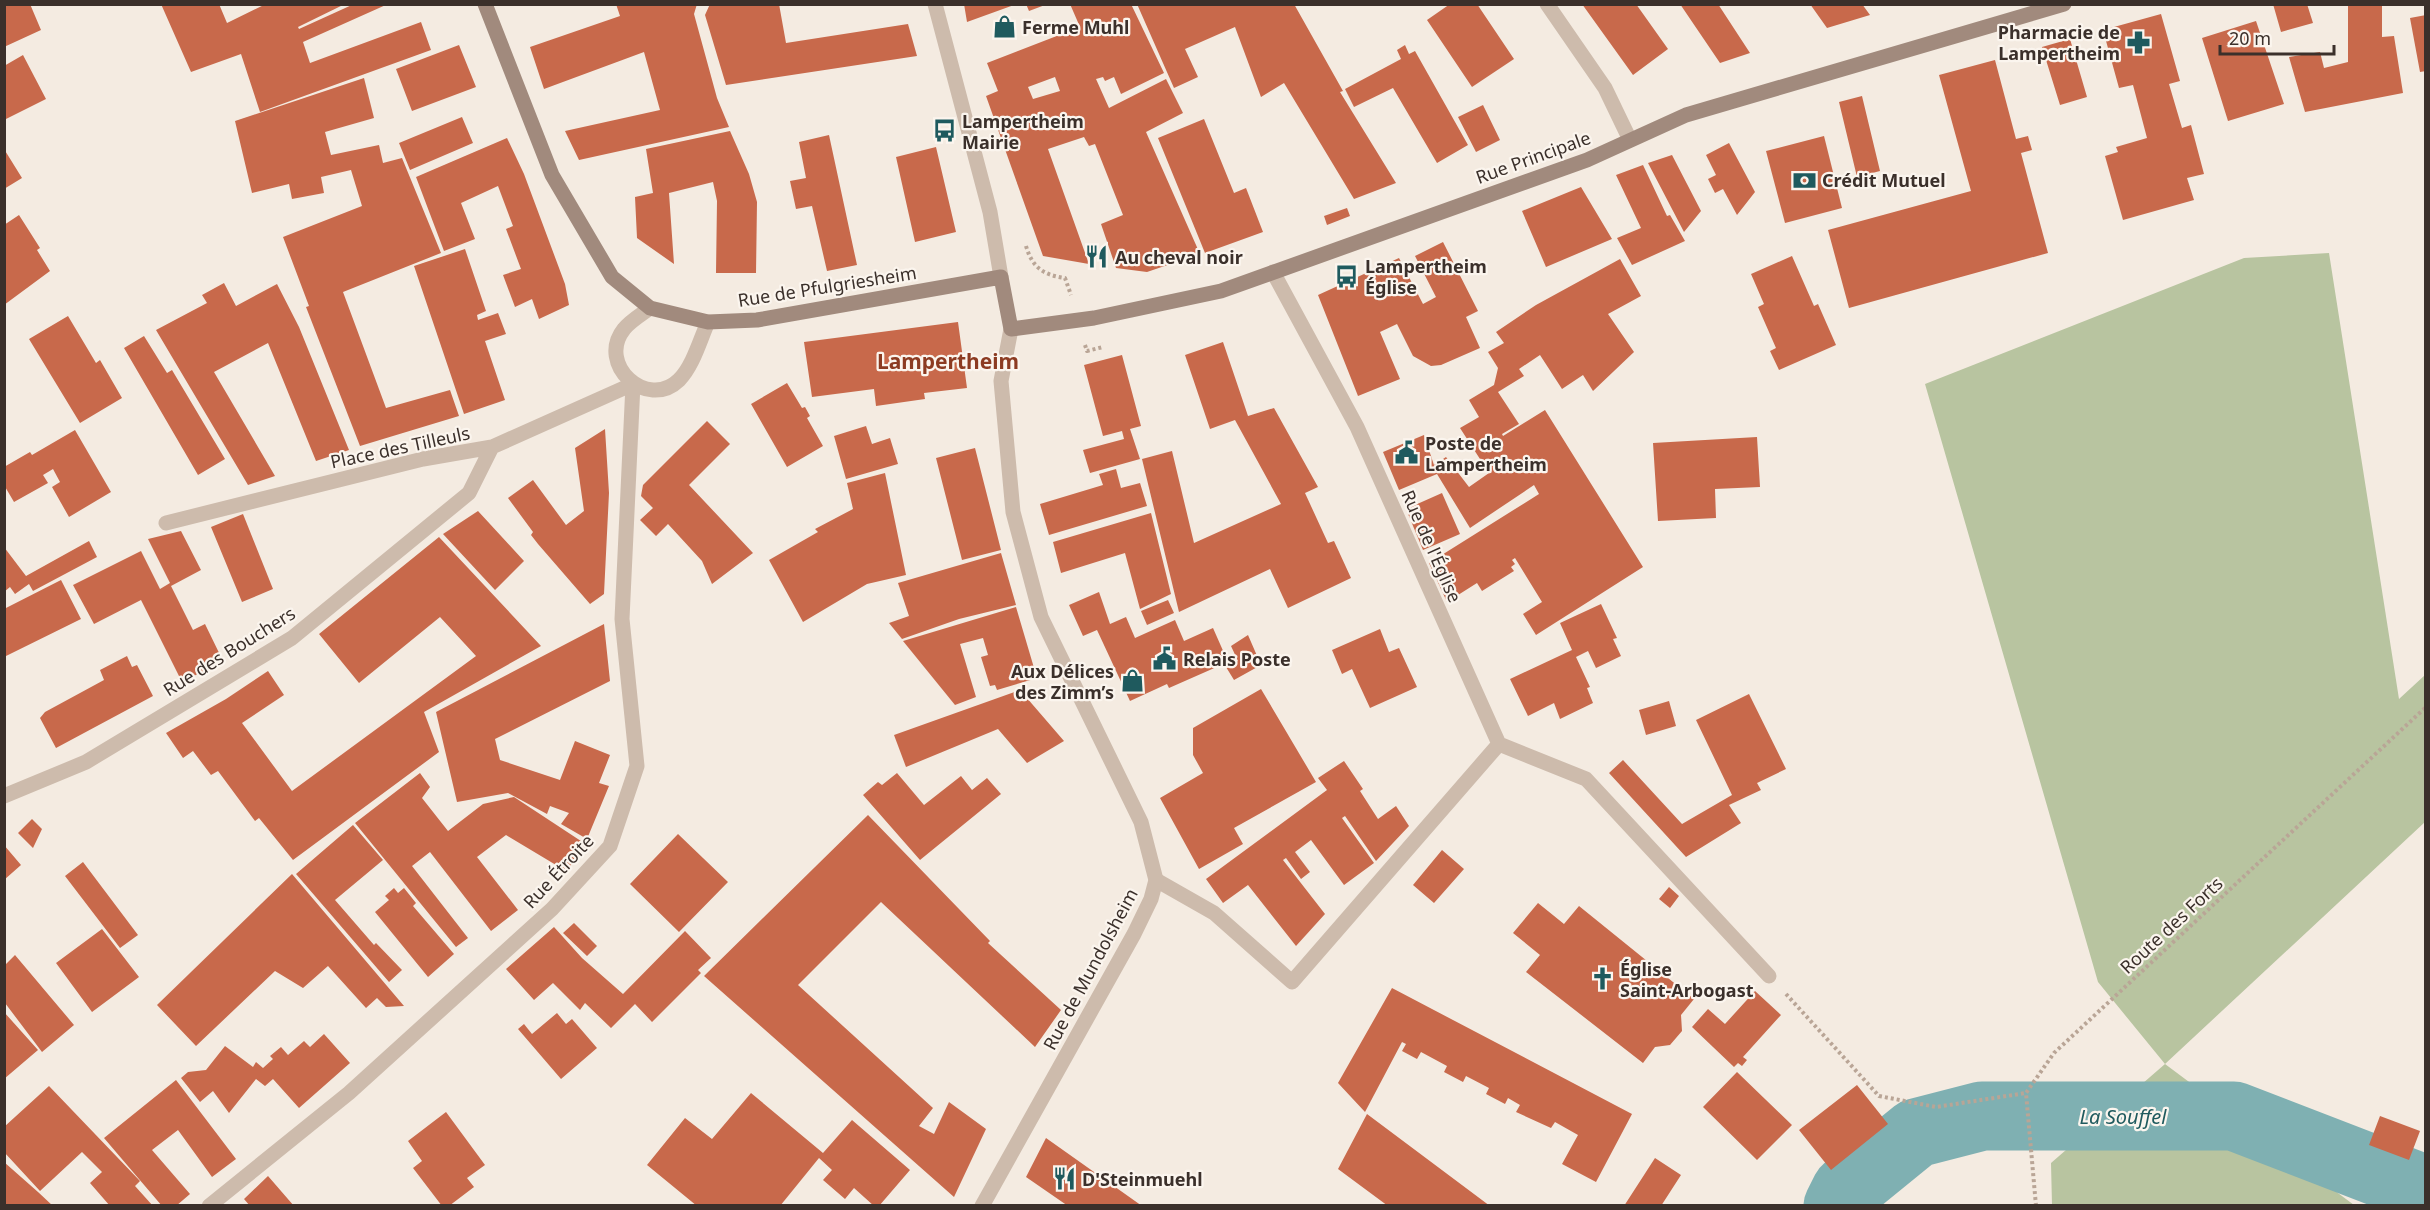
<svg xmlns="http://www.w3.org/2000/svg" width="2430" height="1210" viewBox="0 0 2430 1210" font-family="'Noto Sans',sans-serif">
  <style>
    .green { fill: #b8c4a0 }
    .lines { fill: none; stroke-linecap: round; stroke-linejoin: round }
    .river { stroke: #7fb0b2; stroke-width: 69 }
    .building { fill: #c8694b; fill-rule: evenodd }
    .path { stroke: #b9a596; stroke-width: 4; stroke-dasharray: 3 3; stroke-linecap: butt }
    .minor { stroke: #cdbbac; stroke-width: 15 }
    .tertiary { stroke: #cdbbac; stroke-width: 15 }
    .secondary { stroke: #a18a7d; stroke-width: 15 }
    .labels { text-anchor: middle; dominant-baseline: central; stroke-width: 4.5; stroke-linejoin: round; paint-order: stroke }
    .poi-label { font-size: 18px; font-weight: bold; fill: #3b302b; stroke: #fbf5ee; text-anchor: start }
    .street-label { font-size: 18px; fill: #3b302b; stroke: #fbf5ee }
    .water-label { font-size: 20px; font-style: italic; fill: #1f5a5e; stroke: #fbf5ee }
    .quarter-label { font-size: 21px; font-weight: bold; fill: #8c3b22; stroke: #fbf5ee }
  </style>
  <rect width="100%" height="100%" fill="#f4ebe1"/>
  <path class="green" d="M2329,253L2399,699L2425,675V822L2165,1064L2354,1205H2052L2051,1163L2165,1064L2098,982L1925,384L2244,258Z"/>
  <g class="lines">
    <path class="river" d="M1838,1206L1846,1190L1916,1133L1982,1116H2234L2426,1190"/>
  </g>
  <path class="building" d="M4,4H30L41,30L4,47Z
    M161,4H219L227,23L266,4H345L298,27L299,29L354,4H388L303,42L310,63L421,22L431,50L260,112L241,54L191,72Z
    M616,4H697L694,14L717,98L729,127L579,160L565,131L660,110L644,52L544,89L530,47L620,16Z
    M710,4H779L786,43L908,24L917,56L726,85L705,15Z
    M964,4H1014V5L967,22Z
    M1026,4H1045V5L1029,11Z
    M1070,4H1131L1164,73L1121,94L1114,77L1105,81L1103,77L1096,79L1109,108L1166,79L1183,113L1146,132L1200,254L1147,272L1116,268L1101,224L1123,215L1095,144L1089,146L1084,137L1048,149L1089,264L1043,256L986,96L998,91L987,63L1080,27ZM1055,77L1060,91L1033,99L1028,87Z
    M1137,4H1294L1343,91L1340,92L1396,183L1354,199L1284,83L1261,97L1235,27L1185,49L1198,77L1174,88Z
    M1450,4H1477L1514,59L1472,87L1427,20Z
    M1582,4H1636L1668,49L1633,75Z
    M1680,4H1718L1750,53L1720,63Z
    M1810,4H1862L1870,15L1827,28Z
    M2273,4H2307L2313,23L2281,32Z
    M2348,4H2382V37L2394,36L2403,93L2305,112L2289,57L2320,52L2324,68L2348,62Z
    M2161,14L2180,81L2169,84L2182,128L2191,125L2204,174L2187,178L2194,200L2123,220L2105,156L2118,152L2116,147L2147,138L2133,85L2119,88L2103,30Z
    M2426,15V71L2420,72L2410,18Z
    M2256,21L2284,104L2228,121L2202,38Z
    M2070,39L2087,97L2060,105L2042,47Z
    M459,45L476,87L412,111L396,69Z
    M1405,45L1409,54L1415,51L1468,145L1437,163L1393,88L1354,107L1345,89L1401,59L1397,50Z
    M23,55L46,99L4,120V66Z
    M1995,60L2016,139L2028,136L2032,150L2021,153L2048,253L1849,308L1828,230L1971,191L1939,75Z
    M364,78L374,118L325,132L331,155L379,145L383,163L402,158L441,253L343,292L386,408L450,390L459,416L360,446L306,307L309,306L283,237L362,206L351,170L321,177L324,193L292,199L289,184L252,193L235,121Z
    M1862,96L1880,171L1857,177L1839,102Z
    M1483,105L1500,140L1476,152L1458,117Z
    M462,117L473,143L410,170L399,143Z
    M1204,119L1234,193L1246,188L1263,232L1205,253L1158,138Z
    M730,131L749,174L757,202L756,273H716L717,201L713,182L669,193L674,264L637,238L635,197L653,193L646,149Z
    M829,135L857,265L827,271L812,206L796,209L790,181L806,178L799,142Z
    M1824,136L1842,208L1785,223L1766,151Z
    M507,138L524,174L565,284L569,305L539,319L532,299L515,307L503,275L521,269L506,229L513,226L498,186L461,203L475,239L444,251L416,177Z
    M1729,143L1755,192L1737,215L1723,189L1715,193L1708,179L1716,175L1706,155Z
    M936,147L956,232L915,242L896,157Z
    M4,149L22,178L4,189Z
    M1672,155L1701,211L1684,232L1648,163Z
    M1643,165L1667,216L1670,215L1685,241L1632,265L1617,238L1641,228L1616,175Z
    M1581,187L1612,239L1546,267L1522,211Z
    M1347,208L1350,216L1327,225L1324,216Z
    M19,215L40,248L37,250L50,271L4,305V225Z
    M1443,242L1478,311L1466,317L1480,348L1441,365L1431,366L1413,356L1397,324L1380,332L1400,379L1358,396L1318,295L1399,258L1423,304L1436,297L1415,256Z
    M465,249L486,311L477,315L478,320L498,313L506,334L485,341L505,400L464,414L414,266Z
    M1792,256L1814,306L1818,304L1836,345L1779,370L1770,351L1776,348L1758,307L1764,304L1751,274Z
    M1620,259L1641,296L1608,314L1634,352L1593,391L1583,375L1562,389L1540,355L1519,369L1524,376L1498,392L1519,424L1502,434L1503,436L1545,410L1643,567L1536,635L1523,614L1542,602L1515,558L1512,560L1515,564L1511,567L1514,571L1482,591L1477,583L1447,602L1429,563L1539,494L1534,485L1470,528L1437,474L1399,490L1383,452L1424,435L1434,465L1446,457L1469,487L1489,473L1460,428L1479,417L1469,400L1494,385L1498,368L1488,352L1504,343L1496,332L1536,305Z
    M224,283L236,306L277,284L299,327L349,450L316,461L268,343L214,372L275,476L248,485L156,330L207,303L202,295Z
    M68,316L96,363L100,360L122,398L80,423L29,339Z
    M958,322L967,388L924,393L925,399L876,406L874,389L812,397L804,342Z
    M144,336L167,373L172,370L225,459L198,475L124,348Z
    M1223,342L1248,416L1274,408L1318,487L1305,493L1328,543L1334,541L1351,578L1288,608L1270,569L1179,612L1142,459L1172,451L1194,543L1281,504L1235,420L1210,429L1185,355Z
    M1122,355L1141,426L1130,429L1140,459L1090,473L1083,450L1124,439L1122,431L1103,436L1084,365Z
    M787,383L802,408L805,407L810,416L807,418L823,446L787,467L751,404Z
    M707,421L730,444L689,485L753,553L712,584L702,561L668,524L656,536L640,520L653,508L641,496L643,485Z
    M866,426L872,444L890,438L898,464L846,479L834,436Z
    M605,429L609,493L604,594L590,604L538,544L531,535L533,532L508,498L533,480L566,525L584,511L575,448Z
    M75,430L111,492L69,517L52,487L60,482L53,469L43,475L48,483L14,502L4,485V467L30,452L32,455Z
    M1757,437L1760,487L1715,489L1716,518L1658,521L1653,443Z
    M975,448L1001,550L962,560L936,458Z
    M1116,469L1121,488L1140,483L1147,506L1049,535L1040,504L1103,485L1099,474Z
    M885,473L906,575L867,584L803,622L769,560L818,532L815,529L853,509L847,483Z
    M1442,493L1460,534L1423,550L1406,509Z
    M478,511L524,561L495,590L443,534Z
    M1151,513L1171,594L1140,609L1125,553L1061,573L1053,542Z
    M243,514L273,589L242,602L211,527Z
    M181,531L201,570L171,586L193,630L205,624L223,661L182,682L141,600L94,624L73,585L141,551L160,589L170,583L148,539Z
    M439,537L541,646L424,712L439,752L293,860L259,818L255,821L218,771L211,775L193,751L183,758L166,733L226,699L268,671L284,695L242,723L292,791L476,656L440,617L359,683L319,634Z
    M89,541L97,557L33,591L29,584L15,594L10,587L4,592V547L26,576Z
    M1001,553L1016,605L959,619L902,639L889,623L909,616L898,583Z
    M61,580L81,619L4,657V609Z
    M1099,592L1110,624L1126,617L1135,638L1175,620L1184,641L1213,628L1228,662L1169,688L1167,684L1130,701L1097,630L1083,636L1069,605Z
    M1168,600L1174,613L1147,625L1141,611Z
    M1601,604L1617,638L1613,639L1621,656L1596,668L1588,651L1576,657L1590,687L1587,688L1593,703L1560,719L1554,703L1528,716L1510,679L1572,650L1560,623Z
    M1016,607L1037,678L997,690L995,685L990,686L981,657L988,655L983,638L960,644L976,697L955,705L903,641Z
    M604,624L610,681L495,739L500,760L560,780L575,741L610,755L599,783L609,786L587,839L561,824L569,813L550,806L547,814L508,793L457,802L436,712Z
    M1380,629L1389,652L1399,648L1417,687L1370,708L1352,669L1342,674L1332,650Z
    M1248,635L1261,665L1234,680L1226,667L1238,661L1231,646Z
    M127,656L132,667L137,665L153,696L56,748L40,718L45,712L104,680L100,670Z
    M1261,689L1316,782L1234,828L1243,844L1199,869L1160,798L1203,773L1193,755V728Z
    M1020,690L1064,741L1027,763L998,729L906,767L894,735Z
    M1749,694L1786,769L1757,783L1761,790L1729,805L1741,823L1686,857L1609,773L1623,760L1682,824L1732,795L1696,720Z
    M1669,701L1676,726L1646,735L1639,710Z
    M1344,761L1363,789L1360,791L1378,819L1396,806L1409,826L1376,861L1345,816L1342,818L1374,863L1344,885L1311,840L1295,852L1310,872L1301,879L1286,858L1283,860L1325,914L1296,946L1248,885L1223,903L1206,879L1327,790L1318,778Z
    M420,773L430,787L422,798L448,831L483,804L514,797L587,845L566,871L506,835L477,857L518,910L491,931L430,852L412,866L468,938L456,947L355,823Z
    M897,773L924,805L961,776L972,790L987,778L1001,794L920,860L863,795L878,782L882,785Z
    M868,815L990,941L988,943L1061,1010L1035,1047L881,902L798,985L933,1108L919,1126L934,1134L949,1102L986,1129L954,1197L704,976Z
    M32,819L42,829L33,848L18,833Z
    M353,825L383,860L335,900L374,945L376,943L402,970L389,982L296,874Z
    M678,834L728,882L679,932L630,884Z
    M4,845L21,865L4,880Z
    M1442,850L1464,869L1434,903L1413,885Z
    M83,862L138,935L120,948L65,876Z
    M292,874L404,1006L386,1007L377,998L366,1008L328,966L303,988L275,971L196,1046L157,1005Z
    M1669,887L1679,896L1670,908L1659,899Z
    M394,888L398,893L404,888L416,903L413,906L454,954L428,977L375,912L389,900L385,896Z
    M1538,903L1564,924L1579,906L1694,999L1681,1015L1682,1031L1670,1045L1655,1047L1643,1063L1526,972L1540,955L1513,933Z
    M574,923L597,946L587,956L563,933Z
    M554,927L582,958L623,994L685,931L711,958L698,970L701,973L652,1022L635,1004L611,1028L585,1003L580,1010L553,983L534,1000L506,969Z
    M102,929L139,977L92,1012L56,963Z
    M15,955L74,1025L42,1052L5,1003V965Z
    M1392,988L1632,1114L1596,1182L1562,1164L1578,1135L1555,1122L1551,1128L1516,1112L1520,1105L1508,1098L1505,1104L1486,1094L1489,1088L1466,1076L1463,1082L1444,1072L1447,1066L1421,1052L1417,1059L1402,1051L1406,1044L1402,1042L1365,1112L1338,1083Z
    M1755,991L1781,1015L1743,1057L1747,1060L1742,1066L1738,1063L1734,1067L1692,1027L1708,1009L1725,1024Z
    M4,1012L38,1050L4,1079Z
    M557,1013L566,1024L572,1019L597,1048L561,1079L518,1029L524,1024L532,1034Z
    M324,1034L350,1063L299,1108L273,1079L265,1086L256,1079L229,1113L213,1091L200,1102L181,1078L188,1072L206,1070L225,1046L253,1067L256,1062L263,1068L273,1059L270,1056L281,1047L288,1055L304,1041L310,1047Z
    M1737,1072L1792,1125L1757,1160L1703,1107Z
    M176,1080L236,1159L212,1177L178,1130L152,1150L190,1194L176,1206H162L104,1138Z
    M1857,1085L1888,1124L1831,1170L1799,1130Z
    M49,1086L140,1181L135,1186L153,1206H110L90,1183L102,1172L82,1152L40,1191L4,1152V1127Z
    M751,1093L823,1153L852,1120L910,1170L879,1206H874L854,1188L845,1199L823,1180L832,1170L819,1158L780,1206H697L647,1165L685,1118L712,1139Z
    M446,1112L485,1165L467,1178L474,1187L449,1206H442L413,1168L422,1161L408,1141Z
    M1367,1114L1490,1206H1388L1338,1169Z
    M2380,1116L2420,1131L2409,1160L2369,1145Z
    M1046,1138L1135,1201L1142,1206H1068L1026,1177Z
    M1655,1158L1681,1175L1661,1206H1624Z
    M4,1162L38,1192L53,1206H4Z
    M268,1176L294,1206H250L244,1199Z"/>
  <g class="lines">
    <path class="path" d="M1026,246C1032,267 1043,275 1065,278L1071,295
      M1085,345L1087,351L1103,347
      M1786,994L1879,1096L1936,1107L2026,1093
      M2036,1206L2026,1093L2054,1053L2426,707"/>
    <path class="minor" d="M935,4L990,212L1001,277
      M1547,4L1605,88L1630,140
      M1273,272L1357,427L1499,744L1586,779L1769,976
      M650,308C642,314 630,321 624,329C596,364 647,411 679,380C693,366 700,340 708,322
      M166,523L423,459L492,447L633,384L622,619L637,766L610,846L552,909L349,1093L209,1206
      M4,796L86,762L292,638L469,493L492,447
      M1156,880L1214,913L1292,982L1499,744"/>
    <path class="tertiary" d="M982,1206L1134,934L1151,899L1156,880L1141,822L1041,617L1013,512L1001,381L1011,329"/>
    <path class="secondary" d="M485,4L552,175L612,277L650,308L708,322L757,320L1001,277L1011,329L1094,318L1221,291L1587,160L1686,115L2064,4"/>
  </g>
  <defs>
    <symbol id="shop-bare" viewBox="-9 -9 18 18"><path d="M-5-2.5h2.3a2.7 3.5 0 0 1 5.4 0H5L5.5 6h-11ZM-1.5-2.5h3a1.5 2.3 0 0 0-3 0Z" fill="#1f5a5e" stroke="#fbf5ee" stroke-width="2.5" paint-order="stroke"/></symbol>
    <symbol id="pharmacy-bare" viewBox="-9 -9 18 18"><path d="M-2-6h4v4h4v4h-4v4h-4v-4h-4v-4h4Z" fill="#1f5a5e" stroke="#fbf5ee" stroke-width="2.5" paint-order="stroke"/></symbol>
    <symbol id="bus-bare" viewBox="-9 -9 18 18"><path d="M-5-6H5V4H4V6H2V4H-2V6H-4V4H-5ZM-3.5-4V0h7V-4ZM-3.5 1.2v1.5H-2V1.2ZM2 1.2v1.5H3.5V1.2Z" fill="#1f5a5e" stroke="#fbf5ee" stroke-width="2.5" paint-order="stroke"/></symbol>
    <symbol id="bank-bare" viewBox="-9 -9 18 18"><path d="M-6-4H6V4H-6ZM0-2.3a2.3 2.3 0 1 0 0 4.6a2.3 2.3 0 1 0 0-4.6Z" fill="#1f5a5e" stroke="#fbf5ee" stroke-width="2.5" paint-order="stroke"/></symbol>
    <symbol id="restaurant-bare" viewBox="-9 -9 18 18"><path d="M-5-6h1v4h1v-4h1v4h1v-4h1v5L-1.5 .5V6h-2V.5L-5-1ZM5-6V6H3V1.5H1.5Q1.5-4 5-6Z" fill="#1f5a5e" stroke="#fbf5ee" stroke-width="2.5" paint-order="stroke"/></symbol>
    <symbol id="civic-bare" viewBox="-9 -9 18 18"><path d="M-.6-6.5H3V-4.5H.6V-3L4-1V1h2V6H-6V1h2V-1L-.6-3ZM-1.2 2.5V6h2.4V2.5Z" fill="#1f5a5e" stroke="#fbf5ee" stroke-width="2.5" paint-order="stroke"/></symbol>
    <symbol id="church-bare" viewBox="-9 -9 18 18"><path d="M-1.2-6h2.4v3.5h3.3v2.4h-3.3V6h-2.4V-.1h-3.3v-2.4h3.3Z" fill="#1f5a5e" stroke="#fbf5ee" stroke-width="2.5" paint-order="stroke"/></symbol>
  </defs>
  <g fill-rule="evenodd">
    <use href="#shop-bare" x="988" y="10" width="33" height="33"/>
    <use href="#pharmacy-bare" x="2122" y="26" width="33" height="33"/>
    <use href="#bus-bare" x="928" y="114" width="33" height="33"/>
    <use href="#bank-bare" x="1788" y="164" width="33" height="33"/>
    <use href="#restaurant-bare" x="1080" y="240" width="33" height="33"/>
    <use href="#bus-bare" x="1330" y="260" width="33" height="33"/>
    <use href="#civic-bare" x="1390" y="436" width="33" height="33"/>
    <use href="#civic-bare" x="1148" y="642" width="33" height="33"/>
    <use href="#shop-bare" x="1116" y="664" width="33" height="33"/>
    <use href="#church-bare" x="1586" y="962" width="33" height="33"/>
    <use href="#restaurant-bare" x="1048" y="1162" width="33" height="33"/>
  </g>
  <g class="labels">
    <g class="poi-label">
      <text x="1022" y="27">Ferme Muhl</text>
      <text x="2120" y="32" text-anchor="end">Pharmacie de<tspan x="2120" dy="21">Lampertheim</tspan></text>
      <text x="962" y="121">Lampertheim<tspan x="962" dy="21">Mairie</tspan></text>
      <text x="1822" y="180">Crédit Mutuel</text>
      <text x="1115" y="257">Au cheval noir</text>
      <text x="1365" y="266">Lampertheim<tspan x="1365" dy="21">Église</tspan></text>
      <text x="1425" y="443">Poste de<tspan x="1425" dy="21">Lampertheim</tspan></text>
      <text x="1183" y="659">Relais Poste</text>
      <text x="1114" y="671" text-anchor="end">Aux Délices<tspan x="1114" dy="21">des Zimm’s</tspan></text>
      <text x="1620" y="969">Église<tspan x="1620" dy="21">Saint-Arbogast</tspan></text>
      <text x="1082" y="1179">D'Steinmuehl</text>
    </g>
    <g class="street-label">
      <text transform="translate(1533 157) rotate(-20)">Rue Principale</text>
      <text transform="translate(827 286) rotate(-9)">Rue de Pfulgriesheim</text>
      <text transform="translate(400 447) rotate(-12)">Place des Tilleuls</text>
      <text transform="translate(1432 546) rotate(66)">Rue de l'Église</text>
      <text transform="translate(229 651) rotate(-32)">Rue des Bouchers</text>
      <text transform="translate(558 871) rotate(-47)">Rue Étroite</text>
      <text transform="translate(2171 925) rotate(-43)">Route des Forts</text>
      <text transform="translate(1090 969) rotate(-62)">Rue de Mundolsheim</text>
    </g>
    <g class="water-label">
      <text x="2123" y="1116">La Souffel</text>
    </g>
    <g class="quarter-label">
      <text x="948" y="361">Lampertheim</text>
    </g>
  </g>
  <rect width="2430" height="1210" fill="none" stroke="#3b302b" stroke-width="12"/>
  <path d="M2220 45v9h114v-9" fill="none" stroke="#3b302b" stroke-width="3"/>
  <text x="2229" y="45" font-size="18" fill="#3b302b" stroke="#fbf5ee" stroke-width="4.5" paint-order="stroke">20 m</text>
</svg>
